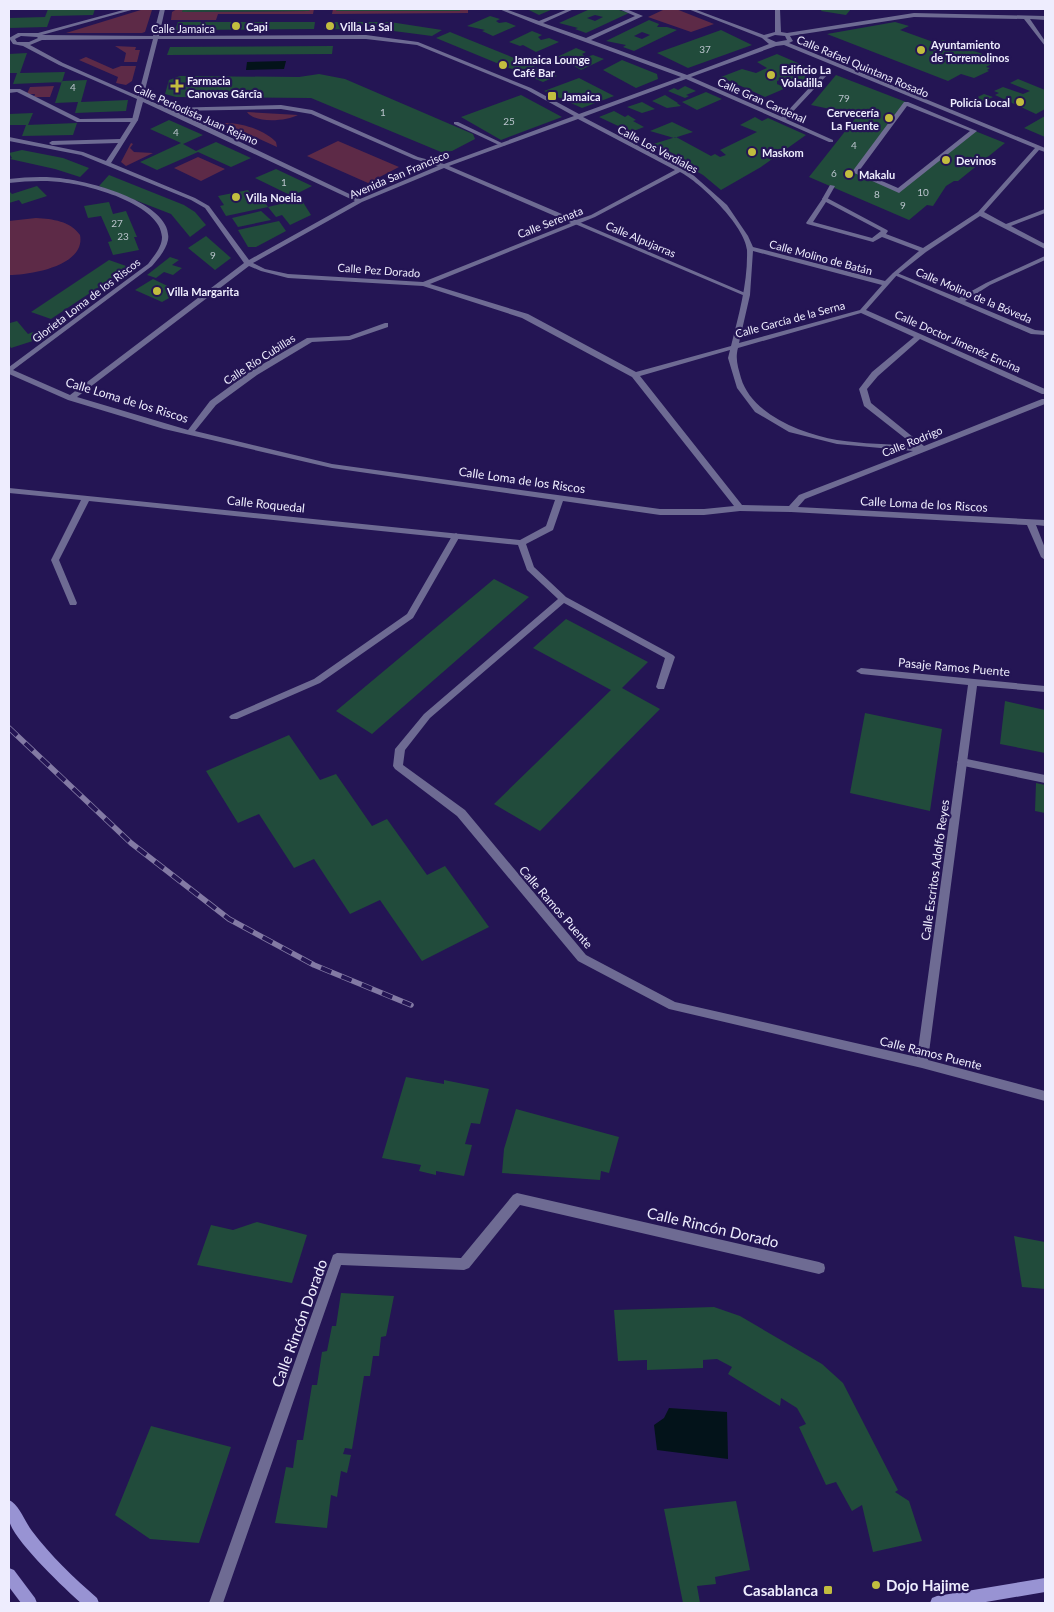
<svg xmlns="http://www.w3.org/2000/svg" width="1054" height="1612" viewBox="0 0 1054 1612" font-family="Lato,sans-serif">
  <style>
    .green { fill: #5d2a47 }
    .water { fill: #03131a }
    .building { fill: #214b3b; fill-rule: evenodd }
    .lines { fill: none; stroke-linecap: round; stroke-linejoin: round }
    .service { fill: #6e6b93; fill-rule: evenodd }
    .pedestrian { fill: #6e6b93; fill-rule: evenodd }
    .minor { fill: #6e6b93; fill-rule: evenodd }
    .secondary { fill: #9893d3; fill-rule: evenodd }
    .rail-casing { stroke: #837aa4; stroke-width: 5.5 }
    .rail { stroke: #241554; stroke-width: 4; stroke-dasharray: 11; stroke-linecap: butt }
    .poi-dot { fill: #c2bd3f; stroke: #241554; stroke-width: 2 }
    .labels { text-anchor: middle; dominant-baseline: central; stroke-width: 4.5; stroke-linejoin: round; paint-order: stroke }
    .number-label { font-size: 10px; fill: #bbc4cd }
    .far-poi-label { font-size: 11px; font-weight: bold; fill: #eeedfe; stroke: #241554; text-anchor: start }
    .far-street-label { font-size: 11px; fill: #eeedfe; stroke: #241554 }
    .street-label { font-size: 12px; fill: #eeedfe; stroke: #241554 }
    .near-street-label { font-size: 15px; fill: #eeedfe; stroke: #241554 }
    .near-poi-label { font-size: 15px; font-weight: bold; fill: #eeedfe; stroke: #241554; text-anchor: start }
  </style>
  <rect width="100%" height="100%" fill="#241554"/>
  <path class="green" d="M144,9L152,10L145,32L142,33H66Z
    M177,9H183V12L309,11L310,9H314L313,14H218L216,20H171L172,12Z
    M333,9H337V11L468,10V13L332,14Z
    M665,9H676L714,24L691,32L648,17Z
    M115,46L136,47L135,50H140L137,62H124L126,53Z
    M86,57L113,69L121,66H136L132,81L126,85L116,83L118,77L79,60Z
    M54,86L50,97H34L35,94H27L30,87Z
    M247,112L298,115C287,121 255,124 247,112Z
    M224,123C240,122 265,130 276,142L277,147Z
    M338,141L399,167L368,183L307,156Z
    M131,143L133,144L130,148L134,152L153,153L126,166L121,162Z
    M198,157L225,169L201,181L174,168Z
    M36,218C53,219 70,221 80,235C86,266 30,275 9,275V221Z"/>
  <path class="water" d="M286,61L284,69L246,70L247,62Z
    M669,1408L727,1412L728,1459L657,1450L654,1425L664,1418Z"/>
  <path class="building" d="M48,9H95L93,15L51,16L47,27L9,28V18L45,17Z
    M183,9H310L309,11L182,12Z
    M337,9H460V11H336Z
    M527,9H553L539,15Z
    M590,9L619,10L629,13L586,33L575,29L578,28L559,23ZM595,15L603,17L595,21L587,18Z
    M822,9H851L846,15L821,11Z
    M490,16L500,19L496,21L499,23L506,22L516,26L493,36L482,31L485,30L467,26Z
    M649,20L659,24L657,27H667L677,30L634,51L623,47L626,45L606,41ZM642,32L650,35L642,39L634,36Z
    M178,22H315L314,29L175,30Z
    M326,22H390L442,30L432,36L386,30L324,29Z
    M895,22L909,26L900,30L936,43L943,40L991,57L981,63L992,61L993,63L986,67L990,68L987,70L989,71L974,78L961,74L948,81L827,34Z
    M721,30L752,45L688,68L657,53Z
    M532,31L542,35L538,37L541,40L549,38L559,42L536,52L523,45L520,46L509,42Z
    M450,32L502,53L557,76L543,82L436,38Z
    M333,46L332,54L167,55L170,47Z
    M576,48L586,52L582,54L586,57L593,55L604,59L581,70L567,62L564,63L553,59Z
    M27,53L20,73L65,72L62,82L13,84L17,73H9V54Z
    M777,54L821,73L801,82L784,78L777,81V84L786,88L765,97L721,77L742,69L756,73L767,68L757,62Z
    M622,60L657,74L658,79L636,88L603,70Z
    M319,74L345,79L473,134L475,139L452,151L441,152L311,98L176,97L165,94L169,80L180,76L299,77Z
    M836,75L906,102L854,172L899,191L975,131L1005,143L958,181H954L946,186L933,206L927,205L909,220L809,177L858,115L811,105Z
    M579,78L614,96L582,108L544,91Z
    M1018,79L1045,90V109L1036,114L995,95L999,93L994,91L1003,87L1023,94L1030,91L1010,83Z
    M87,80L81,102L128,100L126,111L75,113L78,102L55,103L62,81Z
    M685,86L696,91L686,95L689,96L685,98L668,91L674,88L678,90Z
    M706,92L722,99L697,110L682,102Z
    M984,94L993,97L976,105L967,102Z
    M521,95L562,117L501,140L461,117Z
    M665,95L678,103H677L681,106L667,108L652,101Z
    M642,102L655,109L642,113L627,107Z
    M614,111L625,117L628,115L636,120L633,121L644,127L631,132L599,117Z
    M33,113L28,125H9V114Z
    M1045,116V137L1024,128Z
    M755,117L762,121L768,118L806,135L761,167L721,190L703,175L650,145L676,137L711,156L715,154L720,157L726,155L720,150L757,132L740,125Z
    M169,120L203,135L183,144L196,151L216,142L251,158L231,167L198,152L157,170L140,162L181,143L150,129Z
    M672,122L693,132L674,138L650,131Z
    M77,123L73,135L22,136L26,125Z
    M22,150L63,158L89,168L80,177L55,169L10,159L12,158L9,153Z
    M276,169L293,177L312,186L292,196L255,178Z
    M109,175L184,205L195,212L206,225L190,237L171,214L99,186Z
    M37,186L47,196L22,204L19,200L9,203V191L12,194Z
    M248,190L254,199L261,197L268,207L301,199L311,215L290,225L282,215L276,217L268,207L226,216L220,206L224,205L218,196Z
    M109,202L113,214L126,211L137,237H134L139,250L113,255L108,242L112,241L101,216L88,218L84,206Z
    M261,211L271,220L238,227L232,218Z
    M279,221L286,231L256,247H248L238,230Z
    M206,236L231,258L215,270L188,248Z
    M170,257L179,260L172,265L182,268L173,275L164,272L156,278L147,275Z
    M109,260L129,267L51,319L31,312Z
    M153,279L180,292L162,302L135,290Z
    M9,321L10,323L17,321L28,334L33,332L39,339L11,348L9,345Z
    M494,579L529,597L372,734L336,711Z
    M566,619L648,662L622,688L660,709L540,831L494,804L611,690L533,648Z
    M1005,701L1045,710V753L1000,744Z
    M865,713L942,729L930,811L850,793Z
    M289,735L320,780L336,774L372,826L387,819L427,875L445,866L489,927L422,961L380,900L350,914L314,859L294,868L259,814L238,823L206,771Z
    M1036,783L1045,785V813L1035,811Z
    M406,1077L444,1084V1080L489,1089L480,1124L471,1123L465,1144L472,1145L464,1176L436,1171V1175L419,1171L421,1165L382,1158Z
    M516,1109L619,1137L609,1173L601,1171L600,1180L502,1173L504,1149Z
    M257,1222L307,1235L292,1283L197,1265L211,1225L233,1230Z
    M1014,1236L1045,1242V1289L1022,1287Z
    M341,1293L394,1296L386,1336L381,1337L379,1356H373L370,1376H364L352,1449L345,1448L343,1454L351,1455L347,1473L341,1471L337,1497L331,1495L327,1528L275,1523L286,1467L293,1468L297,1440H303L312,1385H317L322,1352L327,1351L332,1326H336Z
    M714,1307L740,1316L822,1364L843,1383L898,1490L895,1492L909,1501L922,1541L873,1552L862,1505L852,1511L836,1482L826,1485L799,1427L806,1424L797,1408L781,1398L780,1406L728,1374L732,1367L717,1359L703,1360V1368L647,1370V1360L618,1361L614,1310Z
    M151,1426L231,1447L199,1543L150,1539L115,1515Z
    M736,1501L750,1570L715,1577L716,1584L697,1586L700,1603H683L664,1509Z"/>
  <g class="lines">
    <path class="service" d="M454,122H458L506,145L501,146L454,124Z
      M456,533L460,536L413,618L320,683L237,719H231L229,717L231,715L314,679L407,614L452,536Z
      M962,758L1045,775V783L959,765L957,762Z"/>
    <path class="pedestrian" d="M9,89H20L80,119L135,118L138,120L135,122H77L17,92L9,93Z
      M904,102H908L977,131L899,193L852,172ZM907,106L970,131L898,188L859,171Z
      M830,185L835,186L827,200H823L822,199Z
      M575,222H579L750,295L745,296L575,224Z
      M1045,256V260L990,285L965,301L1035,330L1045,331V335L1031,334L892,274L897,273L959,298L986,283Z"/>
    <path class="minor" d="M127,9H135L42,35L153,36L160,9H165L159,36L366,35L418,42L531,88L579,114L681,77L536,24L499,9H505L539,21L568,9H574L543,23L586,38L635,16L619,9H626L643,16L591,40L687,75L769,44L762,38L688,9H694L764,35L775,32V9H780L781,32L787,33L914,13L1045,16V20L1030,19L1045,41V46L1024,19L914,17L790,36L793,41L789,43L1045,148V152L1039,150L984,212L1006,224L1045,209V213L1011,226L1045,244V249L980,216L926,252L897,275L866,310L1045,389V394H1042L920,339L878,376L867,389L871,403L924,446L1042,399H1045V404L805,499L798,507L1045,520V526L1036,525L1045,548V560L1041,557L1027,525L791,512L740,511L704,515H660L563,501L553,530L526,544L534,567L566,597L673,655L675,657L664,689H658L656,687L665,658L564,603L430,718L405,750L403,765L465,810L586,955L675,1002L917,1057L968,685L861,674L856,671L861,668L1045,686V692L977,686L928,1060L1045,1091V1101L922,1068L669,1009L578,961L457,816L395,769L393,766L395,749L424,714L558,599L527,570L518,545L89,501L59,560L77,603L76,605H70L51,560L81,500L9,493V488L520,540L546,526L555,500L332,468L164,429L68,400L9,374V367L148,264C154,256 162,247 162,237C161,205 92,186 67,183C48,180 28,181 9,183V179C28,177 47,176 66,179C92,182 174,204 168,240C166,250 158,259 152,266L13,370L70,395L244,263L205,208L191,200L81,155L9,141V137L83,152L106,161L118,143L52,145L49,143L52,141L120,139L132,120L137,99L59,65L23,46L13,44L9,38L18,33H38ZM775,35L785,36L787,40L776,42L767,38ZM21,36L37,37L38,38L29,42H17L15,39ZM153,39L138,96L63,63L30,45L42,40ZM158,39H366L417,45L527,90L574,116L444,164L418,157L312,110L281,105L167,108L143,98ZM784,45L1035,148L978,212L923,248L886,234L888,231L887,230L827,198H823L806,223L807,224L873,242L882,237L919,251L893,273L885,281L753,247L748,236L727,205L692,174L583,117L686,79L829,142H833V140L786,119L829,73V71H825L782,117L691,77L776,46ZM143,102L355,201L249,260L209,206L195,198L111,163L138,120ZM281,109L311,114L414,159L438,166L360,199L175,111ZM578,119L675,170L591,215L576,220L449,166ZM444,168L571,223L423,282L288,274L265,269L253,263L362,202ZM680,172C700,182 745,226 747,250C748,282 739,314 731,346L636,372L528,314L430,284L595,217ZM826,202L881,231L872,238L813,222ZM753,251L882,285L860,310L739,343L750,295ZM249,266L261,271L288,278L423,286L522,318L632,377L734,506L704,509H660L332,464L195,431L216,405L257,375L312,342L350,340L388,327V323H385L349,336L307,338L251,371L210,401L188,430L77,397ZM861,313L914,337L872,372L859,389L864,406L915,446C889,444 863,444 837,440C803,434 752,415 741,378C738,367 735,359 738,348ZM730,350L728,358L737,388L755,412L789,432L837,444L913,451L799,495L789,506L742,505L640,376Z
      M517,1193L819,1262L824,1264L825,1268L824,1272L819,1274L520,1205L469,1268L464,1270L341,1265L223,1603H209L333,1255L337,1253L461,1258L513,1195Z"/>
    <path class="secondary" d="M9,1500C19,1504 25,1522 32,1531C51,1556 73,1577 97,1598L99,1603H81C65,1589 12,1539 9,1520C8,1514 9,1506 9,1500Z
      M9,1568L14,1570L35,1598L37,1603H21L9,1587Z
      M1045,1578V1592L980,1603H930L932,1598L937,1596Z"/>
    <defs>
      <path id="rail" d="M9,728L131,843L229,919L314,965L411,1005"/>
    </defs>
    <use href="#rail" class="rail-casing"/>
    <use href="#rail" class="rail"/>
  </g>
  <g class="poi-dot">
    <circle cx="236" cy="26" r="5"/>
    <circle cx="330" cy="26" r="5"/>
    <circle cx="921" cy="50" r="5"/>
    <circle cx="503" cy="65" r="5"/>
    <circle cx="771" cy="75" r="5"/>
    <path d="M174.5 78.5h5v5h5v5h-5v5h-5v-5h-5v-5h5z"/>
    <rect x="547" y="91" width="10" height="10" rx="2.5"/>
    <circle cx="1020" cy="102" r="5"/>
    <circle cx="889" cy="118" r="5"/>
    <circle cx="752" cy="152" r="5"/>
    <circle cx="946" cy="160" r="5"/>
    <circle cx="849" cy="174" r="5"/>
    <circle cx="236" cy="197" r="5"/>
    <circle cx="157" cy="291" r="5"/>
    <circle cx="876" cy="1585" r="5"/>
    <rect x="823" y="1585" width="10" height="10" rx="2.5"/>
  </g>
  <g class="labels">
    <g class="number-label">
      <text x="705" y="49">37</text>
      <text x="73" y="87">4</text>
      <text x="844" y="98">79</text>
      <text x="383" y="112">1</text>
      <text x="509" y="121">25</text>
      <text x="176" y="132">4</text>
      <text x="854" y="145">4</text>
      <text x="834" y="173">6</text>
      <text x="284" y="182">1</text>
      <text x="923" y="192">10</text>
      <text x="877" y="194">8</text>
      <text x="903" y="205">9</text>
      <text x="117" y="223">27</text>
      <text x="123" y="236">23</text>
      <text x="213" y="255">9</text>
    </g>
    <g class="far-poi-label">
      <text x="246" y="26">Capi</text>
      <text x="340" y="26">Villa La Sal</text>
      <text x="931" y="44">Ayuntamiento<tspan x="931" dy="13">de Torremolinos</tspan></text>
      <text x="513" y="59">Jamaica Lounge<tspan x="513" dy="13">Café Bar</tspan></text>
      <text x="781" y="69">Edificio La<tspan x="781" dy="13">Voladilla</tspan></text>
      <text x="187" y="80">Farmacia<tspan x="187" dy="13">Canovas Gárcîa</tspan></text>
      <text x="562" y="96">Jamaica</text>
      <text x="1010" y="102" text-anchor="end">Policía Local</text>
      <text x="879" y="112" text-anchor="end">Cervecería<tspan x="879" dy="13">La Fuente</tspan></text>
      <text x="762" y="152">Maskom</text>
      <text x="956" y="160">Devinos</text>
      <text x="859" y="174">Makalu</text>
      <text x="246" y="197">Villa Noelia</text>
      <text x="167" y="291">Villa Margarita</text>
    </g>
    <g class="far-street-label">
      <text x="183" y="28">Calle Jamaica</text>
      <text transform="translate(863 66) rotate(23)">Calle Rafael Quintana Rosado</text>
      <text transform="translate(762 100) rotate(24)">Calle Gran Cardenal</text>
      <text transform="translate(196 114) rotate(24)">Calle Periodista Juan Rejano</text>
      <text transform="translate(658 149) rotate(28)">Calle Los Verdiales</text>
      <text transform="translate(399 174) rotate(-23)">Avenida San Francisco</text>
      <text transform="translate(550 222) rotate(-21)">Calle Serenata</text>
      <text transform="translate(641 239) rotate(23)">Calle Alpujarras</text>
      <text transform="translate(821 257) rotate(15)">Calle Molino de Batán</text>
      <text transform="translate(379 270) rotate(4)">Calle Pez Dorado</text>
      <text transform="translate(974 295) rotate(23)">Calle Molino de la Bóveda</text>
      <text transform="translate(86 300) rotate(-37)">Glorieta Loma de los Riscos</text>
      <text transform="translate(790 319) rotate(-15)">Calle García de la Serna</text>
      <text transform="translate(958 341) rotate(24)">Calle Doctor Jimenéz Encina</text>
      <text transform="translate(259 359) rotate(-33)">Calle Río Cubillas</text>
      <text transform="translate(912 441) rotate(-22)">Calle Rodrigo</text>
    </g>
    <g class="street-label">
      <text transform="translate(127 400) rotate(17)">Calle Loma de los Riscos</text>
      <text transform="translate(522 480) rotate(8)">Calle Loma de los Riscos</text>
      <text transform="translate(266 504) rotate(6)">Calle Roquedal</text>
      <text transform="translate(924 504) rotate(3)">Calle Loma de los Riscos</text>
      <text transform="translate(954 667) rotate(5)">Pasaje Ramos Puente</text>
      <text transform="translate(935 870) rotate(-82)">Calle Escritos Adolfo Reyes</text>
      <text transform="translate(556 907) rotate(49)">Calle Ramos Puente</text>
      <text transform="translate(931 1053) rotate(14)">Calle Ramos Puente</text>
    </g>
    <g class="near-street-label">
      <text transform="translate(713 1227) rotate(13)">Calle Rincón Dorado</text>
      <text transform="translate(299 1323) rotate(-70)">Calle Rincón Dorado</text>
    </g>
    <g class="near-poi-label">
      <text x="886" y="1585">Dojo Hajime</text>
      <text x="818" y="1590" text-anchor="end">Casablanca</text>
    </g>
  </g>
  <rect width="1054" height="1612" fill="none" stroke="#eeedfe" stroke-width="20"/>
</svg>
